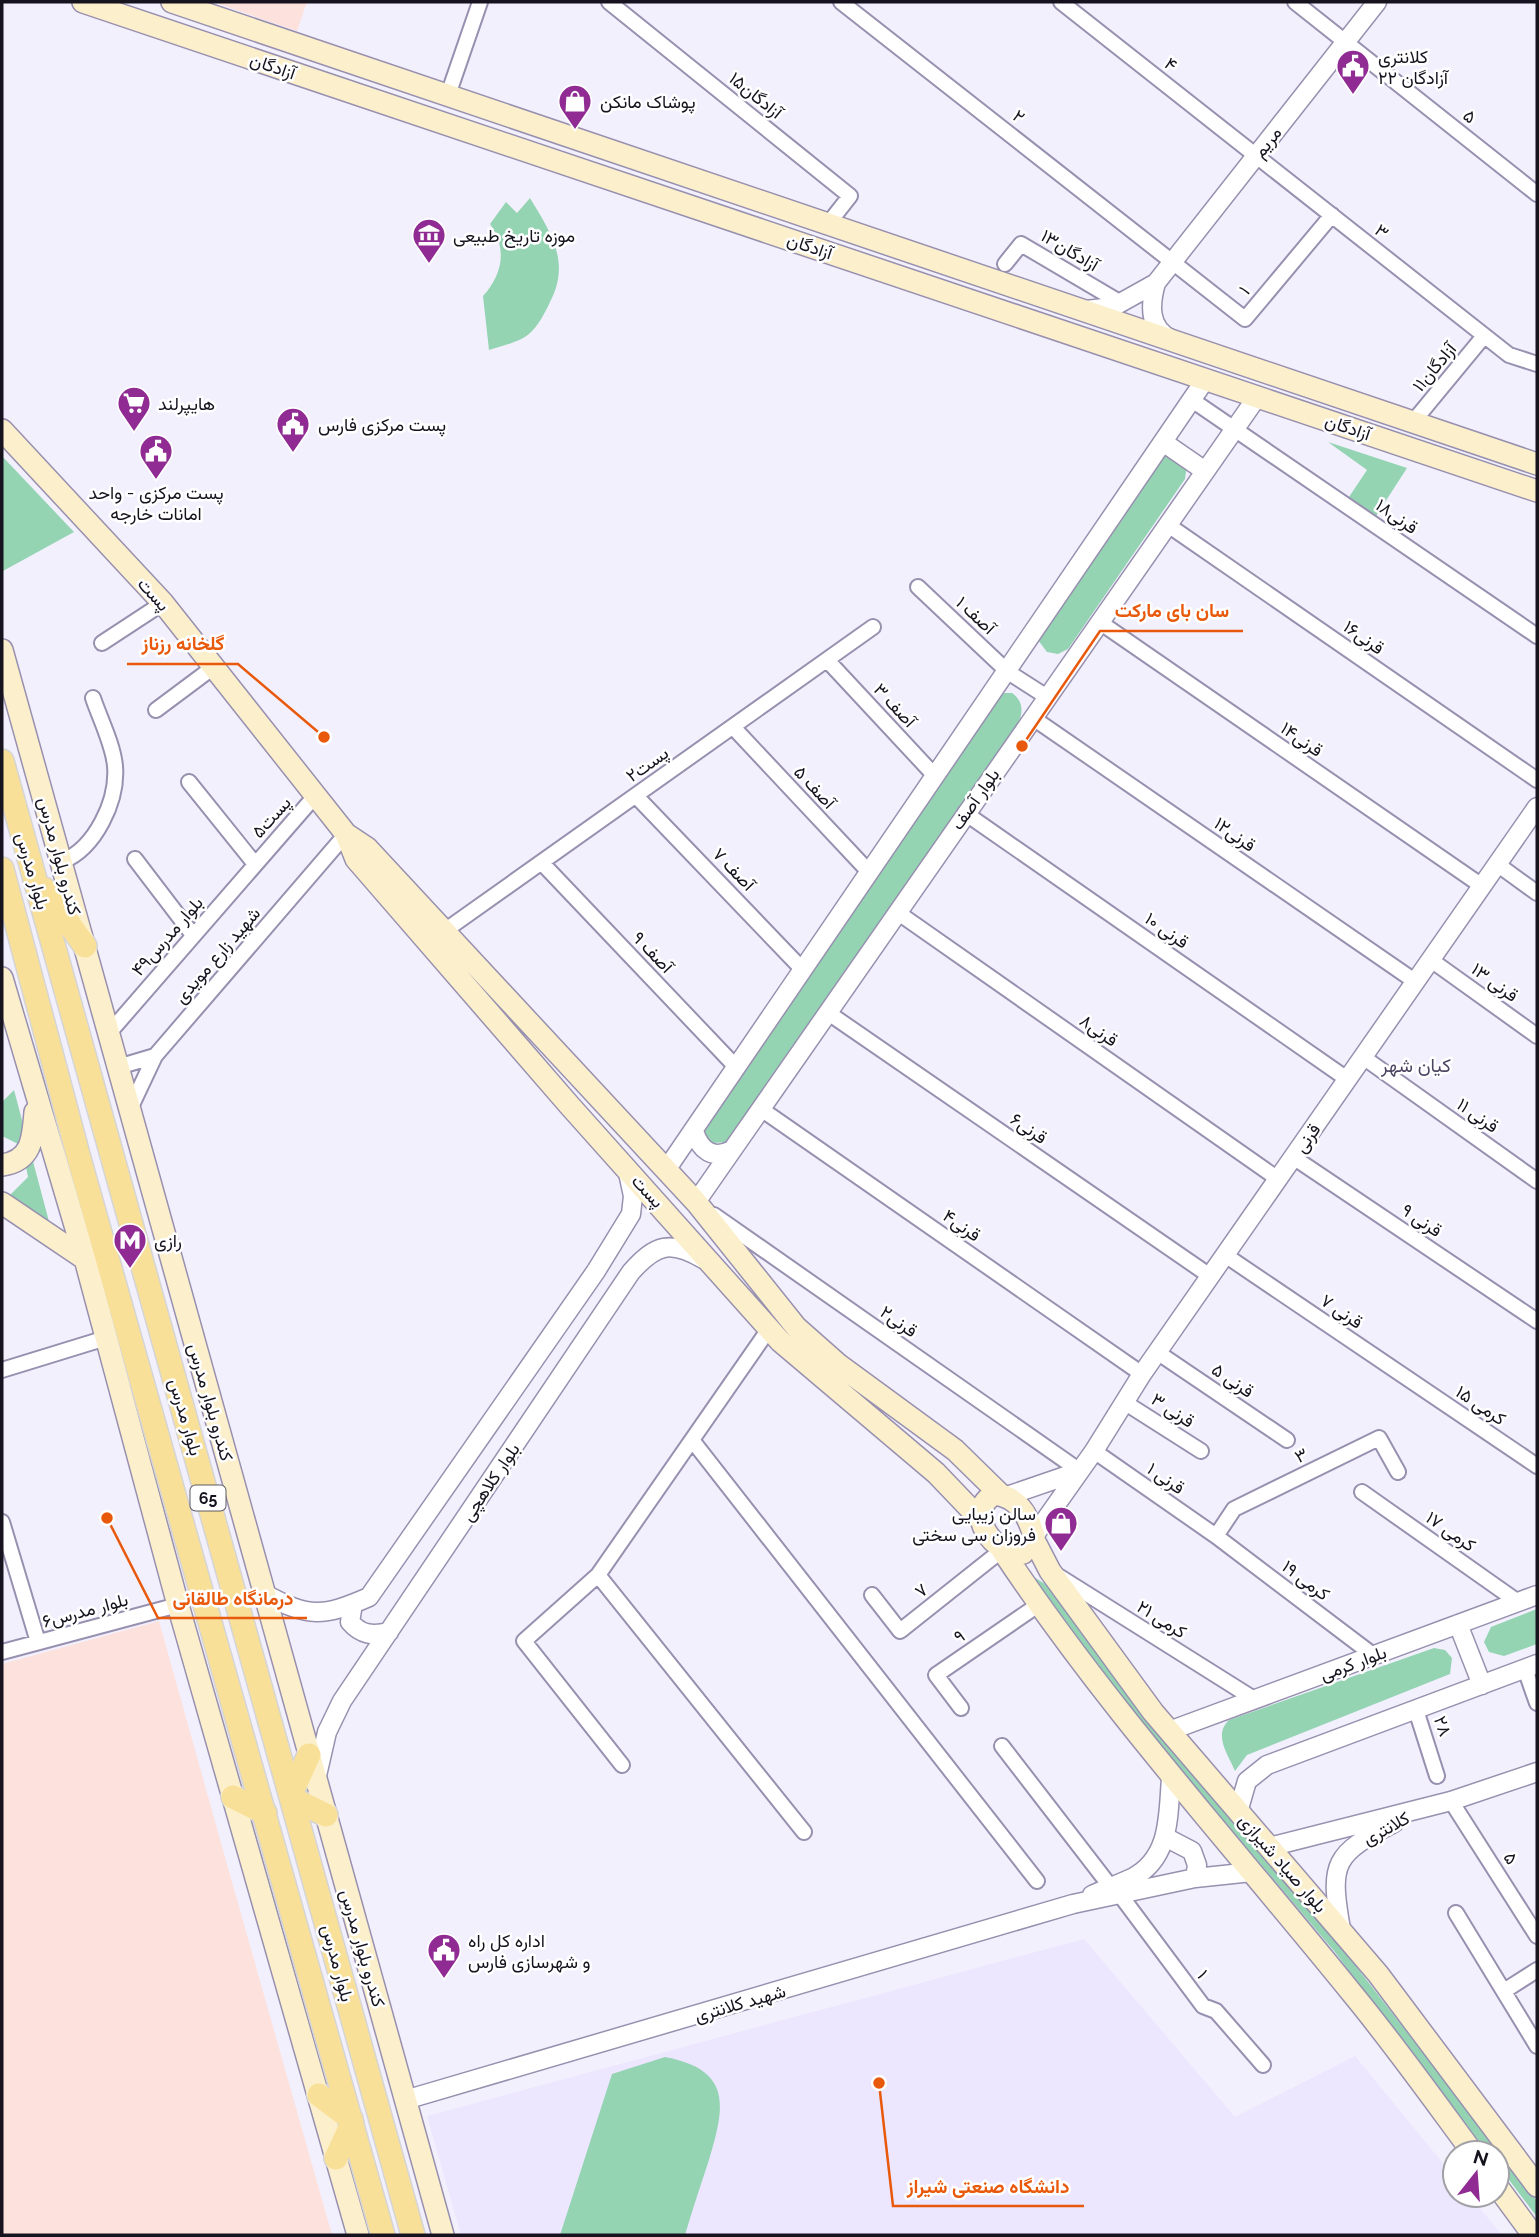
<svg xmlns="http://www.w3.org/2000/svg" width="1539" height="2237" viewBox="0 0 1539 2237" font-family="Raleway,Vazirmatn,sans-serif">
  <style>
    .built { fill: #ece6ff }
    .industrial { fill: #fce1dc }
    .green { fill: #94d4b3 }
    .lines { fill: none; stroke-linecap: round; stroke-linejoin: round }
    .minor-casing { stroke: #9890af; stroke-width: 18 }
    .tertiary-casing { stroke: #9890af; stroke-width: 21 }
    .secondary-casing { stroke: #9890af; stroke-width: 24 }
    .primary-casing { stroke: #d5d5d6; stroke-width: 26 }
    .minor { stroke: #fff; stroke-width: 14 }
    .tertiary { stroke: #fff; stroke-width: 18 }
    .secondary { stroke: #fcf0cc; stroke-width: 21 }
    .primary { stroke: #f9e099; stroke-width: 23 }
    .labels { text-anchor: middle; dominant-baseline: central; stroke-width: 5; stroke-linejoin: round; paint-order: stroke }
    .shield { fill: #fff; stroke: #5c5a62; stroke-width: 2 }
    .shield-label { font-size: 16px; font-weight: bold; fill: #16131e }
    .poi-label { font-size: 18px; fill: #16131e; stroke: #fff; text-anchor: start }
    .street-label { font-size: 18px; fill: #16131e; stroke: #fff }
    .neighbourhood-label { font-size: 19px; fill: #4d4561; stroke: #fff }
    .leader { fill: none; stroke: #e8590c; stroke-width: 2.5 }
    .callout-dot { fill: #e8590c; stroke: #fff; stroke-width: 2.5 }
    .callout-label { font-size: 19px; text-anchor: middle; font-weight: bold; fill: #e8590c; stroke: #fff; stroke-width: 5; stroke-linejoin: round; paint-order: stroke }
  </style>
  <rect width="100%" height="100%" fill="#f3f0fe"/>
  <path class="built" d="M1084,1939L1235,2117L1355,2056L1455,2178V2195H1469L1502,2235H461L427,2116Z"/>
  <path class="industrial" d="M213,2H307L297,31Z
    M159,1621L230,1875L332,2235H2V1664Z"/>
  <path class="green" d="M530,198C551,233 571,262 550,302C545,313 538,326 529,334C520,342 501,346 489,350L483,296C502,275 508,249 490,224L506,202L517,213Z
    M1328,442L1407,468L1376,516L1349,497L1367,470Z
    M1169,453L1187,465L1185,479L1068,649L1058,654L1047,652L1038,640L1154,462Z
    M2,456L74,532L3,571L2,568Z
    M1005,693H1012C1025,702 1023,715 1016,728L729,1142L713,1143L705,1139L702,1128L993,699Z
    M14,1090L51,1229L9,1196L28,1177L22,1146L2,1136V1102Z
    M1034,1577L1045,1584L1143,1711L1305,1900L1537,2201V2217L1497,2164V2153H1488L1334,1951L1088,1660L1029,1581Z
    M1537,1609V1644L1504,1656L1489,1652L1484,1642L1491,1627Z
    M1434,1648L1445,1650L1452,1658L1450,1674L1247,1755L1235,1771C1228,1754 1213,1735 1229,1720Z
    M665,2057C735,2070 724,2110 708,2163C700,2187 692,2211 685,2235H560L612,2074Z"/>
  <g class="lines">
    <defs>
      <path id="minor" d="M609,2L850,196L828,224
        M841,2L1245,319L1332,215
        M1061,2L1509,355L1537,364
        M1295,2L1537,194
        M448,95L480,2
        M1005,264L1021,244L1121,303
        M1192,400L1537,636
        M1413,422L1484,336
        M1168,525L1537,780
        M918,587L1008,672L1047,697
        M1101,623L1482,886
        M102,643L163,603
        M827,660L935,776
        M156,710L215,666
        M1033,718L1416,982
        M733,727L870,873
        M189,782L255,864
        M636,796L803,970
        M965,813L1347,1079
        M135,859L193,935
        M63,861C95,848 118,801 115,766C113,744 100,719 93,698
        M542,863L737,1068
        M1497,864L1537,893
        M897,912L1278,1179
        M443,932L873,627
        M1431,960L1537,1036
        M827,1012L1210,1276
        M109,1033L315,796
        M1363,1057L1537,1181
        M118,1067L155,1056
        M130,1109L155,1056L346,834
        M761,1109L1142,1374
        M1293,1157L1537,1321
        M714,1215L1080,1471
        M1225,1255L1537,1466
        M1157,1352L1287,1440
        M2,1370L106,1338
        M1124,1402L1201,1451
        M692,1440L1037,1881
        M1094,1451L1216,1536L1373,1655
        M1362,1492L1518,1602
        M2,1522L38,1642
        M1216,1536L1234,1509L1379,1438L1398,1472
        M598,1575L804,1832
        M1060,1577L1254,1699
        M872,1595L900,1631L1002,1550
        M2,1652L178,1605
        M1525,1669L1537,1703
        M961,1708L936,1675L1038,1605
        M1416,1710L1437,1776
        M1002,1746L1110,1886
        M622,1765L524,1641L598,1575L769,1329
        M1451,1801L1537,1936
        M1121,1896L1203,2006L1216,2011L1263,2065
        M1456,1913L1537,2046
        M1504,1991L1537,1970"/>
      <path id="tertiary" d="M1086,310L1113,307L1156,283
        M1171,339C1148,328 1150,304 1156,283L1377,2
        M1163,442L1205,471
        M694,1131C700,1150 712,1160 732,1150
        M666,1170L1205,380
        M696,1202L1257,397
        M1007,1496L1080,1471
        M1034,1536L1094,1451L1142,1374L1537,807
        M265,1594C309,1618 323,1617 369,1597L596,1271L631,1214L633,1196L627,1168
        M353,1604L350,1622C361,1635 373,1636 389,1632
        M1458,1624L1482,1685
        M1169,1731L1537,1595
        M316,1780L327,1732L342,1701L631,1272C656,1244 670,1240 703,1259
        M1238,1812L1247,1781L1267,1765L1537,1664
        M1167,1838L1192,1851L1197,1865L1195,1878
        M1269,1847L1451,1801L1537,1772
        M1092,1895C1105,1889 1119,1884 1132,1878C1171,1858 1168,1815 1171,1778
        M1341,1929C1329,1862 1334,1854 1394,1823
        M405,2100L1073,1904L1195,1878L1252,1872"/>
      <path id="secondary" d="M83,2L1537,491
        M172,2L1537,464
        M2,430L163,603L346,834L367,848L696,1202L796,1327L839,1365L955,1450L1001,1495
        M2,650L443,2235
        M346,834L356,859L570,1106L780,1341L936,1473L981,1520
        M2,978L85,1259L178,1605L358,2235
        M2,1165C32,1161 33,1138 35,1112
        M2,1203L85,1259
        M995,1494C1018,1497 1028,1515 1034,1536L1023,1553C994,1557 962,1511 995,1494Z
        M1033,1538L1050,1571L1153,1712L1378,1974L1537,2186
        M1002,1550C1106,1707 1233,1846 1351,1992C1394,2044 1433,2099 1473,2153
        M1497,2186L1533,2235"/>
      <path id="primary" d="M2,761L413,2235
        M2,869L80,1162L383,2235
        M44,889L85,946
        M291,1794L309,1755
        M233,1797L265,1813
        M293,1799L326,1815
        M319,2095L351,2119
        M336,2158L352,2123"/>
    </defs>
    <use href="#minor" class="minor-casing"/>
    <use href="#tertiary" class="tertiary-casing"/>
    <use href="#secondary" class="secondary-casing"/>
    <use href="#primary" class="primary-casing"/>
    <use href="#minor" class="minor"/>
    <use href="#tertiary" class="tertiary"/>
    <use href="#secondary" class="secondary"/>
    <use href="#primary" class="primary"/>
  </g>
  <defs>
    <symbol id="civic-pin" viewBox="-11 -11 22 30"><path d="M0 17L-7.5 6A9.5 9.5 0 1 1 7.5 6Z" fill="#8f2b92" stroke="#fff"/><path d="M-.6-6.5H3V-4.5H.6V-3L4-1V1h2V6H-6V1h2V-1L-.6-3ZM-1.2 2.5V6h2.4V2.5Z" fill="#fff"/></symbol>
    <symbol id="shop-pin" viewBox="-11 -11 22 30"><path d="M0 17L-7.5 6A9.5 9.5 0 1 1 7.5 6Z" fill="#8f2b92" stroke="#fff"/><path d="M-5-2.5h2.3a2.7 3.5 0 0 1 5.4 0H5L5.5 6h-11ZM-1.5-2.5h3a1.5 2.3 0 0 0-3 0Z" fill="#fff"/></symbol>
    <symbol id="museum-pin" viewBox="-11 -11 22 30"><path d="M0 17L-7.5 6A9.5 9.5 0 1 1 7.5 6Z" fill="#8f2b92" stroke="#fff"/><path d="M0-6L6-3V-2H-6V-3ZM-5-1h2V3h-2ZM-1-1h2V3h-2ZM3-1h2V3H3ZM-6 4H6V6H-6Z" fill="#fff"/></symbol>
    <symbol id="supermarket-pin" viewBox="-11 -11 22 30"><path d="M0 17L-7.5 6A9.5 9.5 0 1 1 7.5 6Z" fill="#8f2b92" stroke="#fff"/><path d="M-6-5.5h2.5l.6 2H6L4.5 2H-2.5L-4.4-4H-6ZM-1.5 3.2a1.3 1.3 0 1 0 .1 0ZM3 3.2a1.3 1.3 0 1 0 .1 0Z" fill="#fff"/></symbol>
    <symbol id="metro-pin" viewBox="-11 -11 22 30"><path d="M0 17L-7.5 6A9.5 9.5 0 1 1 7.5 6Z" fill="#8f2b92" stroke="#fff"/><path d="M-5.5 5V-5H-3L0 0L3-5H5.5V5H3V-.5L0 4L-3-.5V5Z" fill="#fff"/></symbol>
  </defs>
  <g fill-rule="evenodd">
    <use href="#civic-pin" x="1334" y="47" width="38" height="52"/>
    <use href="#shop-pin" x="556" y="82" width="38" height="52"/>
    <use href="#museum-pin" x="410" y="216" width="38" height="52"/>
    <use href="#supermarket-pin" x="115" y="384" width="38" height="52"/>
    <use href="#civic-pin" x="274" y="405" width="38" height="52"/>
    <use href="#civic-pin" x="137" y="432" width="38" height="52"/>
    <use href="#metro-pin" x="111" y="1221" width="38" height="52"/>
    <use href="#shop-pin" x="1042" y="1504" width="38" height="52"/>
    <use href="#civic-pin" x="425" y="1931" width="38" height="52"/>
  </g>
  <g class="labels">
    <rect class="shield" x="190.5" y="1485.5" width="35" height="25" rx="5"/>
    <g class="shield-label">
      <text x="208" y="1498">65</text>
    </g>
    <g class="poi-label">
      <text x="1378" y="56">کلانتری<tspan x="1378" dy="21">۲۲ آزادگان</tspan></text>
      <text x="600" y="101">پوشاک مانکن</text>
      <text x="453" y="235">موزه تاریخ طبیعی</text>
      <text x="158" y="403">هایپرلند</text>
      <text x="318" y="424">پست مرکزی فارس</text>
      <text x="156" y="492" text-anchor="middle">پست مرکزی - واحد<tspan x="156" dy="21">امانات خارجه</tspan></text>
      <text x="154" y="1240">رازی</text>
      <text x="1036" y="1513" text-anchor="end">سالن زیبایی<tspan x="1036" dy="21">فروزان سی سختی</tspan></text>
      <text x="468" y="1940">اداره کل راه<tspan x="468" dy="21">و شهرسازی فارس</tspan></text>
    </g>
    <g class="street-label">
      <text transform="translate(1171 64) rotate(38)">۴</text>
      <text transform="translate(273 66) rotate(19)">آزادگان</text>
      <text transform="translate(756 95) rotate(39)">آزادگان۱۵</text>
      <text transform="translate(1019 116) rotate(38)">۲</text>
      <text transform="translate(1470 116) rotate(38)">۵</text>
      <text transform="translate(1267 142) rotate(-52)">مریم</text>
      <text transform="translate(1382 231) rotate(38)">۳</text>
      <text transform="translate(810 246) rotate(19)">آزادگان</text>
      <text transform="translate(1070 250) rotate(31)">آزادگان۱۳</text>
      <text transform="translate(1244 290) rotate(-50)">۱</text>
      <text transform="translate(1434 367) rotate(-50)">آزادگان۱۱</text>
      <text transform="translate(1348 427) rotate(19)">آزادگان</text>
      <text transform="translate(1397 516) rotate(35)">قرنی۱۸</text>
      <text transform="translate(154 594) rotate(48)">پست</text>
      <text transform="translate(976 615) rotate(43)">۱ آصف</text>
      <text transform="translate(1364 637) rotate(35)">قرنی۱۶</text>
      <text transform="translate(895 705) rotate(47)">۳ آصف</text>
      <text transform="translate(1302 739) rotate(35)">قرنی۱۴</text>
      <text transform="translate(647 764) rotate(-35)">پست۲</text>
      <text transform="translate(815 787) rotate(47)">۵ آصف</text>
      <text transform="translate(975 799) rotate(-55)">بلوار آصف</text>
      <text transform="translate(271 817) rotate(-48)">پست۵</text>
      <text transform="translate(1235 834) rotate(35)">قرنی۱۲</text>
      <text transform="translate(60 856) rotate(75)">کندرو بلوار مدرس</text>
      <text transform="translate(734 869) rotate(46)">۷ آصف</text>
      <text transform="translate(33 871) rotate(74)">بلوار مدرس</text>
      <text transform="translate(1167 930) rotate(35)">۱۰ قرنی</text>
      <text transform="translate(167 936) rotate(-49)">بلوار مدرس۴۹</text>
      <text transform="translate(653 952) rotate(46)">۹ آصف</text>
      <text transform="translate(217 955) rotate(-49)">شهید زارع مویدی</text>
      <text transform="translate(1495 982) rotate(36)">قرنی ۱۳</text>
      <text transform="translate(1099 1030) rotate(35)">قرنی۸</text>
      <text transform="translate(1478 1115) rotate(35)">قرنی ۱۱</text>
      <text transform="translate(1029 1128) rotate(35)">قرنی۶</text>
      <text transform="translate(1307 1138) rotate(-55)">قرنی</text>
      <text transform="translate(648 1191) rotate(47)">پست</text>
      <text transform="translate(1422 1220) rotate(34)">قرنی ۹</text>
      <text transform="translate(962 1225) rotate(35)">قرنی۴</text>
      <text transform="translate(1342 1311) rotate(34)">قرنی ۷</text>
      <text transform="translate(899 1321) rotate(35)">قرنی۲</text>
      <text transform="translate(1233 1380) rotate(34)">قرنی ۵</text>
      <text transform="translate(211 1402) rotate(74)">کندرو بلوار مدرس</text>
      <text transform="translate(1481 1405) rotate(34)">کرمی ۱۵</text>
      <text transform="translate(1173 1410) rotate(33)">قرنی ۳</text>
      <text transform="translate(186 1417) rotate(74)">بلوار مدرس</text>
      <text transform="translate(1301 1455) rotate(-26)">۳</text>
      <text transform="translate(1166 1478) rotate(35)">قرنی ۱</text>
      <text transform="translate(490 1482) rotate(-56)">بلوار کلاهچی</text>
      <text transform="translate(1451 1531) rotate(35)">کرمی ۱۷</text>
      <text transform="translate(1306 1580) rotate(37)">کرمی ۱۹</text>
      <text transform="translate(921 1590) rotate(-39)">۷</text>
      <text transform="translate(85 1610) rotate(-15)">بلوار مدرس۶</text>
      <text transform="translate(1162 1619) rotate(32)">کرمی ۲۱</text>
      <text transform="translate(959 1636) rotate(-35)">۹</text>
      <text transform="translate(1353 1663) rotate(-20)">بلوار کرمی</text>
      <text transform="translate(1443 1726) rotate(70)">۲۸</text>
      <text transform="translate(1386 1828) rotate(-28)">کلانتری</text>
      <text transform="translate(1511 1858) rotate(57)">۵</text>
      <text transform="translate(1283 1863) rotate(49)">بلوار صیاد شیرازی</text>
      <text transform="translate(363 1948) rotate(74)">کندرو بلوار مدرس</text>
      <text transform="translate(338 1963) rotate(75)">بلوار مدرس</text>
      <text transform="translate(1203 1974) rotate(53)">۱</text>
      <text transform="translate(740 2003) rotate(-16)">شهید کلانتری</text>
    </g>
    <g class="neighbourhood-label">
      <text x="1416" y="1065">کیان شهر</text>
    </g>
  </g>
  <path class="leader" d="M1022 746L1100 631H1243M324 737L238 664H127M107 1518L158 1618H307M879 2083L893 2206H1084"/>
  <g class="callout-dot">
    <circle cx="1022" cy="746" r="7"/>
    <circle cx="324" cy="737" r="7"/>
    <circle cx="107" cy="1518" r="7"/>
    <circle cx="879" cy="2083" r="7"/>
  </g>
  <g class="callout-label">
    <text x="1172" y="617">سان بای مارکت</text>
    <text x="183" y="650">گلخانه رزناز</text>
    <text x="233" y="1605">درمانگاه طالقانی</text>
    <text x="988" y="2193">دانشگاه صنعتی شیراز</text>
  </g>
  <rect width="1539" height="2237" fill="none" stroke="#16131e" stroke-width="7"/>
  <g transform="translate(1476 2174) rotate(17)"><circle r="33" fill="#ffffff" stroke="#a2a1a5" stroke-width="2"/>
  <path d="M0-5L12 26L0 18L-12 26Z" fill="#8f2b92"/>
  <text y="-10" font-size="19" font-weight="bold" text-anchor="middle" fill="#16131e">N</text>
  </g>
</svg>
